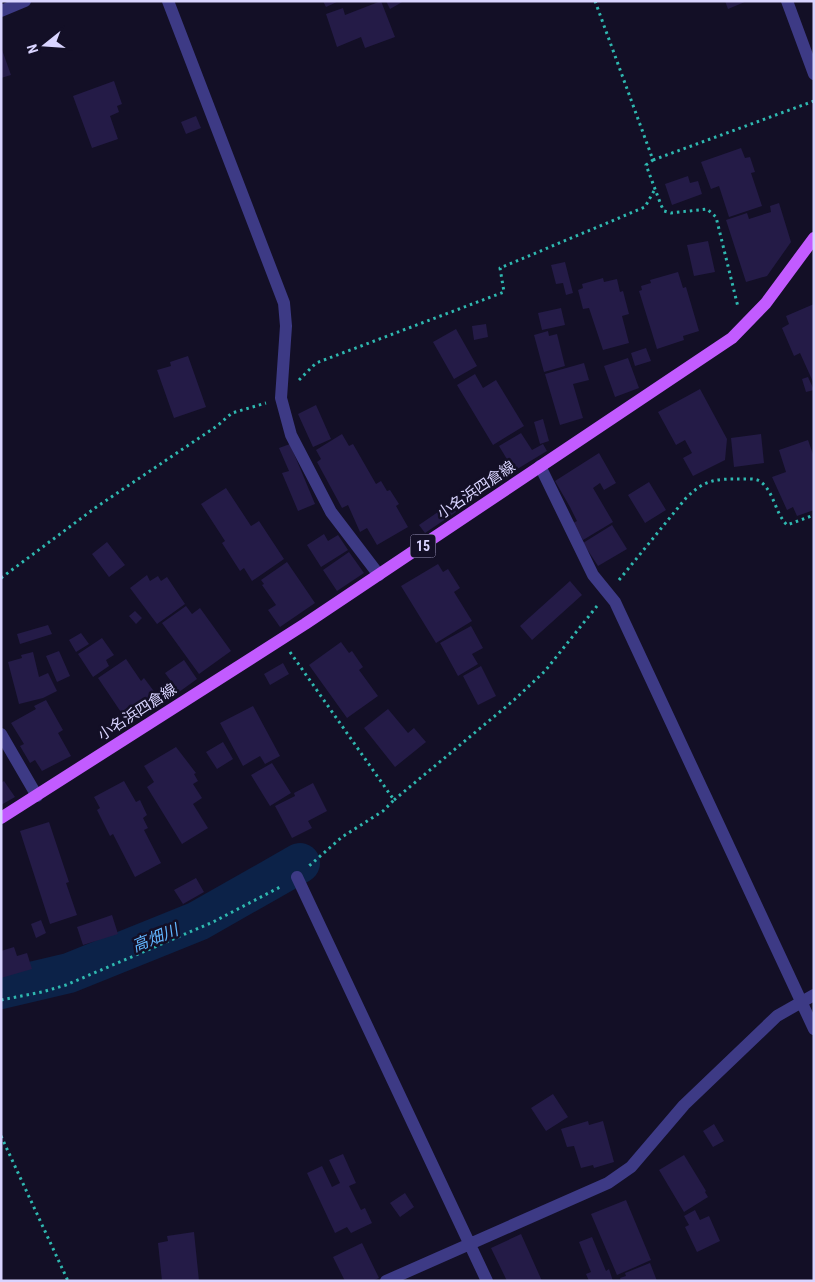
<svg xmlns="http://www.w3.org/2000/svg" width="815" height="1282" viewBox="0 0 815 1282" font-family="'Roboto Condensed','Noto Sans JP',sans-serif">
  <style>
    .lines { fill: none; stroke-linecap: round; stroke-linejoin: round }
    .river { stroke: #0c2248; stroke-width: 40 }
    .building { fill: #241b47 }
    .path { stroke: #2fb8b0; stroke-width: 3; stroke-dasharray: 2.5 4; stroke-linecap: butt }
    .minor { stroke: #3d3a85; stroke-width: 12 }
    .major { stroke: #c25bff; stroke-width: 12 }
    .labels { text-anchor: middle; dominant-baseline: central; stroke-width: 5; stroke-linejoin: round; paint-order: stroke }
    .shield { fill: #130f26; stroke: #9e99be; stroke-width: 1 }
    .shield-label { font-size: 14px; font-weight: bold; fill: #d9d4ff }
    .street-label { font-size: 15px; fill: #d9d4ff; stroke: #130f26 }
    .water-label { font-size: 16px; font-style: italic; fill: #62b6ff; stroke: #130f26 }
  </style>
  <rect width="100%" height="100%" fill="#130f26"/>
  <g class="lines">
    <path class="river" d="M1,989L69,973L198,921L300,863"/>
  </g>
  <path class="building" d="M323,1H339L326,7Z
    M381,1L395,37L365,48L361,37L337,47L326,14L343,8L345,15Z
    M386,1H404L390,9Z
    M725,1H747L728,9Z
    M1,47L11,75L1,78Z
    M114,81L122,104L117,106L119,112L110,116L118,139L92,148L73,96Z
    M196,116L201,128L186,134L181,122Z
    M741,148L745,158L750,157L755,172L751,173L762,206L729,217L719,186L711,189L701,162Z
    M688,176L690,183L698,181L702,194L672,205L665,184Z
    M779,203L791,242L767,276L746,282L726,220L747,213L749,219L771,212L770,206Z
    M708,241L715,272L694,276L687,245Z
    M565,262L573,293L566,295L563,283L556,284L551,265Z
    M678,272L683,288L686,287L699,331L683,336L684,340L657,349L639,291L642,290L641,286L651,283L650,280Z
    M603,278L604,282L617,279L620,292L623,291L629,314L622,316L629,343L603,350L589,308L583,309L578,290L583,288L582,284Z
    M814,304V384L800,353L794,356L782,328L789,324L786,316Z
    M561,308L565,325L542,330L538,313Z
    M486,324L488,337L474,340L472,326Z
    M456,329L477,366L454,379L433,342Z
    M548,331L549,336L557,334L565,366L544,372L534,335Z
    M646,348L651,361L635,366L631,353Z
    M188,356L206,407L174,418L157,370L171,366L170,362Z
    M628,358L639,388L615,397L604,366Z
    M584,363L589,380L573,384L583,418L560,425L545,374Z
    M475,374L483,388L496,380L524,426L493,445L457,385Z
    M808,377L814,390L806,392L802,379Z
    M700,389L727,439L725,460L693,476L683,458L692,453L685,440L676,445L658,412Z
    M316,405L331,439L313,447L298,414Z
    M543,419L549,441L540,444L534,422Z
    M521,433L532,450L543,444L547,451L514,471L499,446Z
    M342,434L349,446L353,444L376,484L381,481L387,491L390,490L399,504L396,506L408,527L377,545L367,528L360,532L348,505L342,508L317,462L321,459L316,450Z
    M761,434L764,463L734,467L731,438Z
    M808,440L814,457V510L797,516L793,507L787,510L772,477L786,472L779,450Z
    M290,444L315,504L298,511L282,473L289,471L279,448Z
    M599,453L616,483L604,490L600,483L593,488L613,522L583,540L573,523L577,521L570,507L555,481Z
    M649,482L666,510L645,523L628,495Z
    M226,488L251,526L259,521L284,559L252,581L244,568L240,571L222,543L225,541L201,504Z
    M451,503L456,512L425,533L419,525Z
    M612,525L627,549L598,566L583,543Z
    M324,534L328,541L338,535L348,550L321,567L307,545Z
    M107,542L125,565L109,577L92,554Z
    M349,552L364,573L337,591L323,570Z
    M287,562L315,603L280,627L268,610L276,605L262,585L264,584L261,580Z
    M438,564L443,572L448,569L460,588L454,592L472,621L436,643L401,586Z
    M147,575L150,581L158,576L161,581L167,577L185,604L157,624L130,588Z
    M570,581L582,595L532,640L520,626Z
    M186,606L192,614L200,608L231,651L199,674L162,623Z
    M135,611L142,618L136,624L129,616Z
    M48,625L52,634L20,644L17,634Z
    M471,626L483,648L472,654L478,664L458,676L440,643Z
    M81,633L89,644L76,652L69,640Z
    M102,638L114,655L106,660L109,666L93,677L78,654Z
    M341,642L349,653L352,651L363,667L359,670L378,696L347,718L309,665Z
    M59,651L70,676L57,682L46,656Z
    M33,652L39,677L48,673L57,691L43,698L19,704L8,662L22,658L21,655Z
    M126,659L141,681L144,678L156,694L152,697L157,704L129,724L98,678Z
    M184,660L197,679L179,692L165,673Z
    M283,663L289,674L270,685L264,674Z
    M481,666L496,696L478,705L463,676Z
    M46,700L63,730L58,733L71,756L42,771L35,760L30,763L20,746L24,744L11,723L36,709L34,706Z
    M253,706L280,756L265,764L260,756L243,766L220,723Z
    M388,709L408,733L414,728L426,742L395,767L364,728Z
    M223,742L233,759L217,769L206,752Z
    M176,747L196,773L194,774L198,781L193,784L202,798L193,804L208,828L182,844L147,787L154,782L144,766Z
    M272,763L291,793L270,806L251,775Z
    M4,781L15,797L1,805V783Z
    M124,781L136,802L140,800L147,815L143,818L148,828L144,830L161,863L135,877L113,834L110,836L97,810L100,808L94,797Z
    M313,783L327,811L308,821L312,828L292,838L275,806L295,796L294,793Z
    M49,822L69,882L66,883L77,915L50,924L20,831Z
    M196,878L204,892L183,904L174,890Z
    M112,915L118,934L83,945L77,927Z
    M41,920L46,933L36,938L31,924Z
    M14,947L17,956L27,953L32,969L1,978V951Z
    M553,1094L568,1117L546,1131L531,1108Z
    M588,1121L589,1125L603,1121L614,1162L594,1168L593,1165L581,1168L574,1146L567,1147L561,1129Z
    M714,1124L724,1141L713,1147L703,1131Z
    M343,1154L356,1183L349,1186L361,1210L365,1208L372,1223L351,1233L347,1227L335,1233L307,1173L322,1166L332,1187L340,1183L329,1160Z
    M684,1155L706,1191L705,1192L708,1197L684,1212L659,1170Z
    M405,1193L414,1207L400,1217L390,1203Z
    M626,1200L651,1260L617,1275L591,1214Z
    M695,1210L700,1220L709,1216L720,1241L697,1252L685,1227L689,1225L684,1216Z
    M194,1232L199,1281H162L158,1243L168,1241L167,1236Z
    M521,1234L542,1281H507L491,1248Z
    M592,1237L606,1271L609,1269L613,1281H589L586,1274L591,1272L579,1242Z
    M362,1243L379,1278L372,1281H345L333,1257Z
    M650,1263L657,1281H621L620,1278L626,1276L625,1273Z"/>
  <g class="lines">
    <path class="path" d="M595,1L653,160L646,165L661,205L664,211L671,213L707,209L716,217L738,307
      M653,160L814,101
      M299,380L316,363L504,292L500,268L645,207L655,189
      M1,578L95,508L217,426L232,413L266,403
      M619,580L686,498C705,479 716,479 742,479C748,479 756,478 761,482C774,492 775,513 787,525L814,515
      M290,652L394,800L383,811L342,837L309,866
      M394,800L514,700L545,671L597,606
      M1,1000L42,992L66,985L213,922L282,886
      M1,1136L68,1281"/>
    <path class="minor" d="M168,1L284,303L286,326L281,398L291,435L331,512L379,575
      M787,1L814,74
      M1,11L25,1
      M540,466L593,575L615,602L814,1029
      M1,734L37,796
      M297,877L487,1281
      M386,1281L608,1183L631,1167L684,1105L777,1016L814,995"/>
    <path class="major" d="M1,818L305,624L732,338L766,303L814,238"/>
  </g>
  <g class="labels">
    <rect class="shield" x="410.5" y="534.5" width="25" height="23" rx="4"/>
    <g class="shield-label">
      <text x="423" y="546">15</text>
    </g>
    <g class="street-label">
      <text transform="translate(476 490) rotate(-34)">小名浜四倉線</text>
      <text transform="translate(137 712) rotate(-33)">小名浜四倉線</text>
    </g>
    <g class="water-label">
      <text transform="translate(155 938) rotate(-22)">高畑川</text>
    </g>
  </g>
  <rect width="815" height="1282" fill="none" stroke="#d9d4ff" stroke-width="5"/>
  <g transform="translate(45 45) rotate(253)" stroke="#130f26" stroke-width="4" paint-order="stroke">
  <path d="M0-4L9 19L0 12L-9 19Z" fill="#d9d4ff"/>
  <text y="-8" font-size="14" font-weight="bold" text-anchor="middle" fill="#d9d4ff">N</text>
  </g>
</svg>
